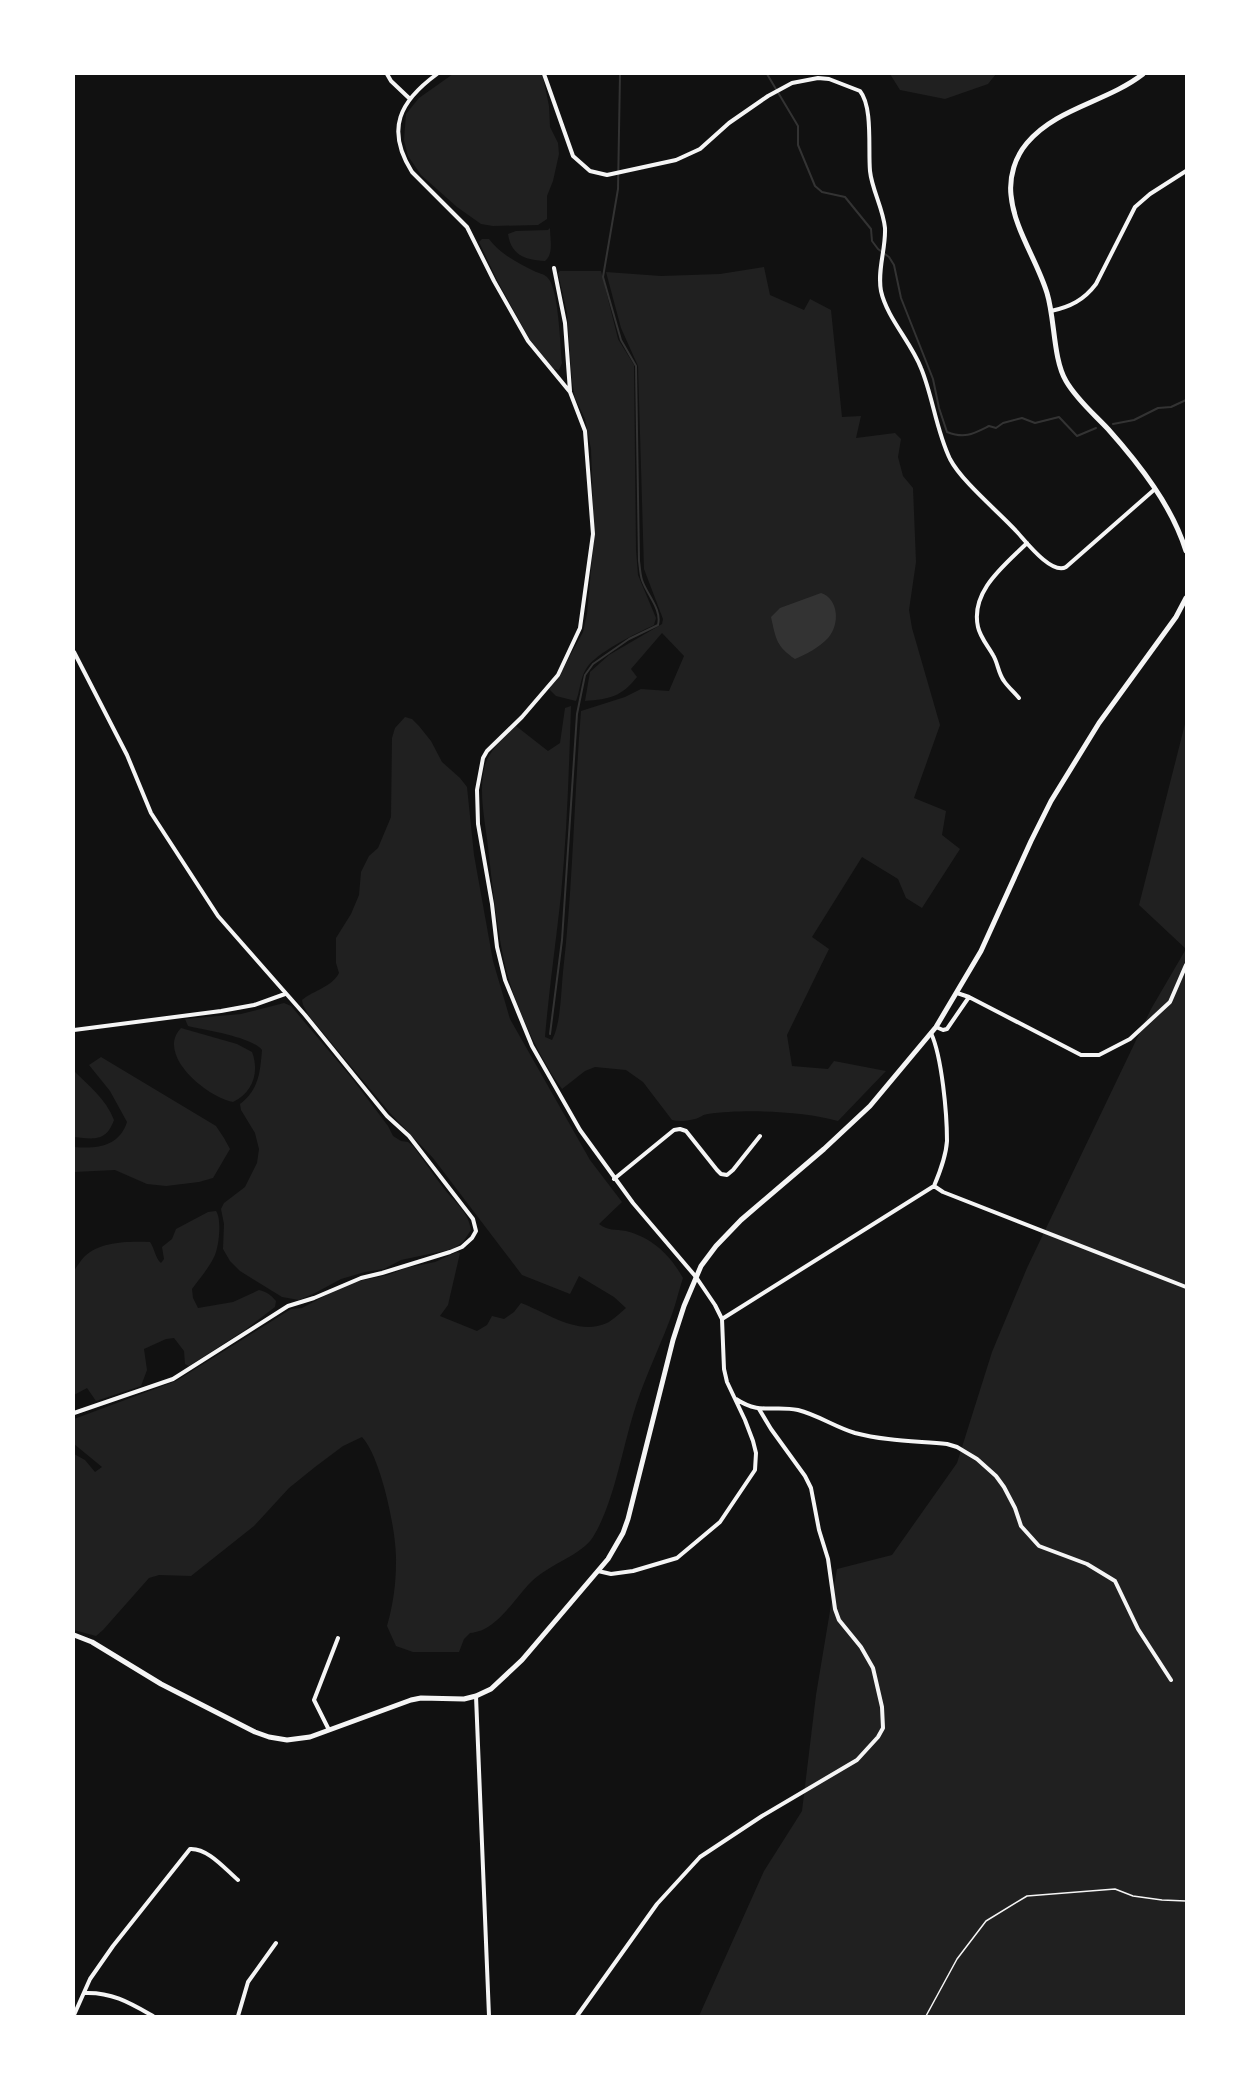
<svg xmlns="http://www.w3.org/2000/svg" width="1260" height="2090" viewBox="0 0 1260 2090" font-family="'Source Serif 4',serif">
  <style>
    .green { fill: #202020 }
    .water { fill: #333 }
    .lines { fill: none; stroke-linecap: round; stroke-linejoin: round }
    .stream { stroke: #333; stroke-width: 2 }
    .path { stroke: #f5f5f5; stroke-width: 1.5 }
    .minor { stroke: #f5f5f5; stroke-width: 4 }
    .secondary { stroke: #f5f5f5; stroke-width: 5 }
  </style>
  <rect width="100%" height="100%" fill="#111"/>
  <path class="green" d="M453,74H540L543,77L549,106L550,127L558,143L559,154L553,181L547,196V219L538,225L493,226L481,224L457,207L421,175L408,156L404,140L406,114L419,98Z
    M890,74H996L988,84L945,99L900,90Z
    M550,228C550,239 554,254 545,261C525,260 511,255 508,234L516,231L548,230Z
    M482,239H489C500,254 518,263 534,271C538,273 544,274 547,277C559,287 560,346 562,363L559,370L553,369L530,340L497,280L479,242Z
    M764,267L770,295L804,310L810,299L831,310L842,417L861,416L856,438L895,433L901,439L898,457L903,476L913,488L916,562L909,610L912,628L940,725L914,798L946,811L942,835L960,849L922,908L906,898L898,879L862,857L812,937L829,949L787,1035L792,1066L828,1069L834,1061L886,1071L838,1121C803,1111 744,1109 708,1114C703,1114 700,1118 695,1119C687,1121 679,1122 672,1120L643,1082L626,1070L595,1067L585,1071L562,1089C538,1057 510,995 503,956C496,920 492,883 488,847C485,820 478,791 485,765C489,751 505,735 516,726L548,751L560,743L565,708L571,706C569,769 567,832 561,895C556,942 549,989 545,1037L552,1040C561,1024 561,991 563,972C573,885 574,798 581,711L625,697L641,689L669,691L684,656L662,633L631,669L637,677C621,697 610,699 585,701L590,672L609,655L662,624L663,619L644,569L638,366L621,328L606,272L661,276L720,274Z
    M560,271H601L618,339L634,365L636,550L638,575L656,618L654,625C637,633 595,653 586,669C580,679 580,691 576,701L556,696L549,689L560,674L583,632L587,614L594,537L591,449L585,419L575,398L572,381L567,313L558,273Z
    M405,717L412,719L419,726L431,741L442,762L460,778L467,787L474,855L493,961L510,1019L590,1160L622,1202L599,1224C608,1231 615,1229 626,1231C653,1238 670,1255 683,1278C678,1293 675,1308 669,1322C657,1353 642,1384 633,1415C622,1451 613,1505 593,1537C582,1555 549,1564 531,1582C514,1599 496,1632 470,1633L464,1639L459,1652H413L396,1646L387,1626C393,1605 396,1584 396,1562C397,1533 381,1457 362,1437L343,1446L315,1467L289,1488L254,1526L191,1576L159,1575L149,1578L103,1630L96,1636L74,1630V1454L85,1460L95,1472L102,1467L74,1444V1419L176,1381L291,1309L302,1308L349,1283L388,1275L406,1268L435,1262L457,1252L460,1253L448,1305L440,1316L477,1331L487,1325L492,1316L504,1319L514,1312L521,1303C548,1313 577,1336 607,1323C613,1320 620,1313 626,1308L614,1297L579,1276L570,1294L522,1275L433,1158L390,1113L309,1016L303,1005L302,1000C314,990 332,987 339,973L336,963V938L351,914L359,895L361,872L369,856L378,848L391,817L392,738L395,728Z
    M1186,720V2016H699L764,1871L802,1811L816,1695L837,1569L892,1555L957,1463L992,1352L1027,1268L1151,1009L1186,949L1139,905Z
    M284,1003L291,1006L351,1077L388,1126L393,1136L401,1141L408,1142L413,1146C423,1159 432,1173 442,1186C453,1201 468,1210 471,1230L463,1242L453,1249L401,1260L384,1269L365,1272L341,1279L315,1293L299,1300L282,1297L240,1271L230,1261L223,1249L224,1224L221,1209L224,1203L245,1187L257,1163L259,1149L255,1133L241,1110L240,1104C259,1089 260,1073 262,1050C252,1037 205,1030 188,1026L185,1019L241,1014Z
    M181,1028L237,1044L252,1052C260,1073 252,1093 233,1102C208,1098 155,1055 181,1028Z
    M101,1057L216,1126L224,1138L230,1149L213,1178L199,1182L166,1186L147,1184L115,1170L74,1172V1147C96,1149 119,1147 127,1122L110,1091L89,1065Z
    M74,1071C89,1086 106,1099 114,1120C106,1142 94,1139 74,1137Z
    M216,1211C222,1219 219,1248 214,1257C209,1268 199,1279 192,1289L193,1298L198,1308L233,1302L259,1290C267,1292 271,1295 276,1301L275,1307L245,1330L189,1366L185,1364L184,1351L174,1338L166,1339L144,1349L147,1370L141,1386L96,1401L87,1388L74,1395V1271C77,1266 81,1260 85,1256C101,1241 130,1241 150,1242C155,1249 155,1258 161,1263L164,1259L162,1247L172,1239L176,1229L208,1212Z"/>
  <path class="water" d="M821,593C839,599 840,625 828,638C820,647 805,655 795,659C776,646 776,639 771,617L780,608Z"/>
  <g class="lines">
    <path class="stream" d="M767,74L798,126V145L815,186L822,192L845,197L871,229L872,241L878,249L889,257L894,265L901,298L933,379L939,408L947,432C965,439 973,434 989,426L996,428L1003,423L1022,418L1035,423L1059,417L1077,436L1096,428
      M1113,424L1134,420L1158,408L1171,407L1186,400
      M550,1034L562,940L577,714L585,675L593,664L629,639L658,625C662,609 647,595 642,580C640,574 640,567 639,561L636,366L621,340L603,277L618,189L620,74"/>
    <path class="path" d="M926,2016L957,1959L986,1921L1027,1896L1115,1889L1133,1896L1162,1900L1186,1901"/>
    <path class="minor" d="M387,74L391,81L410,99
      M437,74C400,101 385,129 412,172L467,227L494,281L528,341L570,392L585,431L593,534L580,628L558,675L522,717L487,751L483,758L477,790L478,824L492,904L497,947L505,980L532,1046L580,1130L633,1203L696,1277L715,1305L722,1319L724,1369L727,1382L745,1420L753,1441L756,1453L755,1470L720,1522L677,1558L633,1571L611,1574L598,1571
      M544,74L573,156L590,171L607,175L676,160L700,149L729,123L768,96L792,83L818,78L829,79L860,91C873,107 868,149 870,171C872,190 883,208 885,228C886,249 877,270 881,291C887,318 911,342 921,368C933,397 936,430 950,459C962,482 999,512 1018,533C1027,543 1052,575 1066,567L1155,489
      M554,268L565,323L570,391
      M1051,311C1070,307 1084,300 1096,284L1135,207L1150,194L1186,171
      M74,652L127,755L151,813L218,916L305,1015L387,1116L409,1136L473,1219L476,1231L472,1238L462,1247L450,1252L382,1273L361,1278L314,1298L288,1306L173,1379L74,1413
      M1019,698C1014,692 1008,687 1004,681C998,673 998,663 993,655C988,646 980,637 978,627C970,591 1005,565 1027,543
      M957,993L969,997
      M936,1027L943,1030L947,1029L969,997L1081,1055H1099L1130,1039L1170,1002L1186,965
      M74,1030L221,1011L254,1005L285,994
      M614,1179L674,1130L680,1129L686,1131L717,1170L721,1174L727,1175L733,1170L760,1136
      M934,1186L943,1192L1186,1287
      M722,1319L934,1186C940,1172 946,1156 947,1141C947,1114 942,1057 931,1033
      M736,1399C760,1415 773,1405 798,1410C818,1415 835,1427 855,1433C885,1441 916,1441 947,1444L957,1447L977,1459L996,1476L1004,1487L1015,1508L1021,1526L1039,1546L1087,1564L1115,1581L1138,1629L1171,1680
      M476,1696L489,2016
      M329,1730L314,1700L338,1638
      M85,1993C112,1992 130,2003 153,2016
      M74,2015L90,1979L113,1946L190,1849C208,1848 225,1869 238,1880
      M238,2016L248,1982L276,1943
      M577,2016L657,1904L700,1857L762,1816L857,1760L878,1737L883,1728L882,1707L873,1668L861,1647L839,1620L835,1609L828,1559L819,1530L811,1488L805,1476L771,1429L759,1409"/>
    <path class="secondary" d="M1143,74C1107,102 1056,108 1027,143C1015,157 1009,177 1011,195C1014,229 1037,260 1047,293C1055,319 1053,359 1066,381C1077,400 1094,414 1108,429C1140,465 1172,506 1186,551
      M74,1635L92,1642L161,1684L255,1732L269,1737L287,1740L310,1737L411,1700L421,1698L464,1699L476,1696L491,1689L522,1660L608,1559L623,1533L628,1519L673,1340L684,1306L701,1266L716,1246L741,1220L824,1149L870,1106L936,1027L981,951L1031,841L1051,801L1099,723L1176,617L1186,598"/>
  </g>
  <rect width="1260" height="2090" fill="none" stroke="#ffffff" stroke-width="150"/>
</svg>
